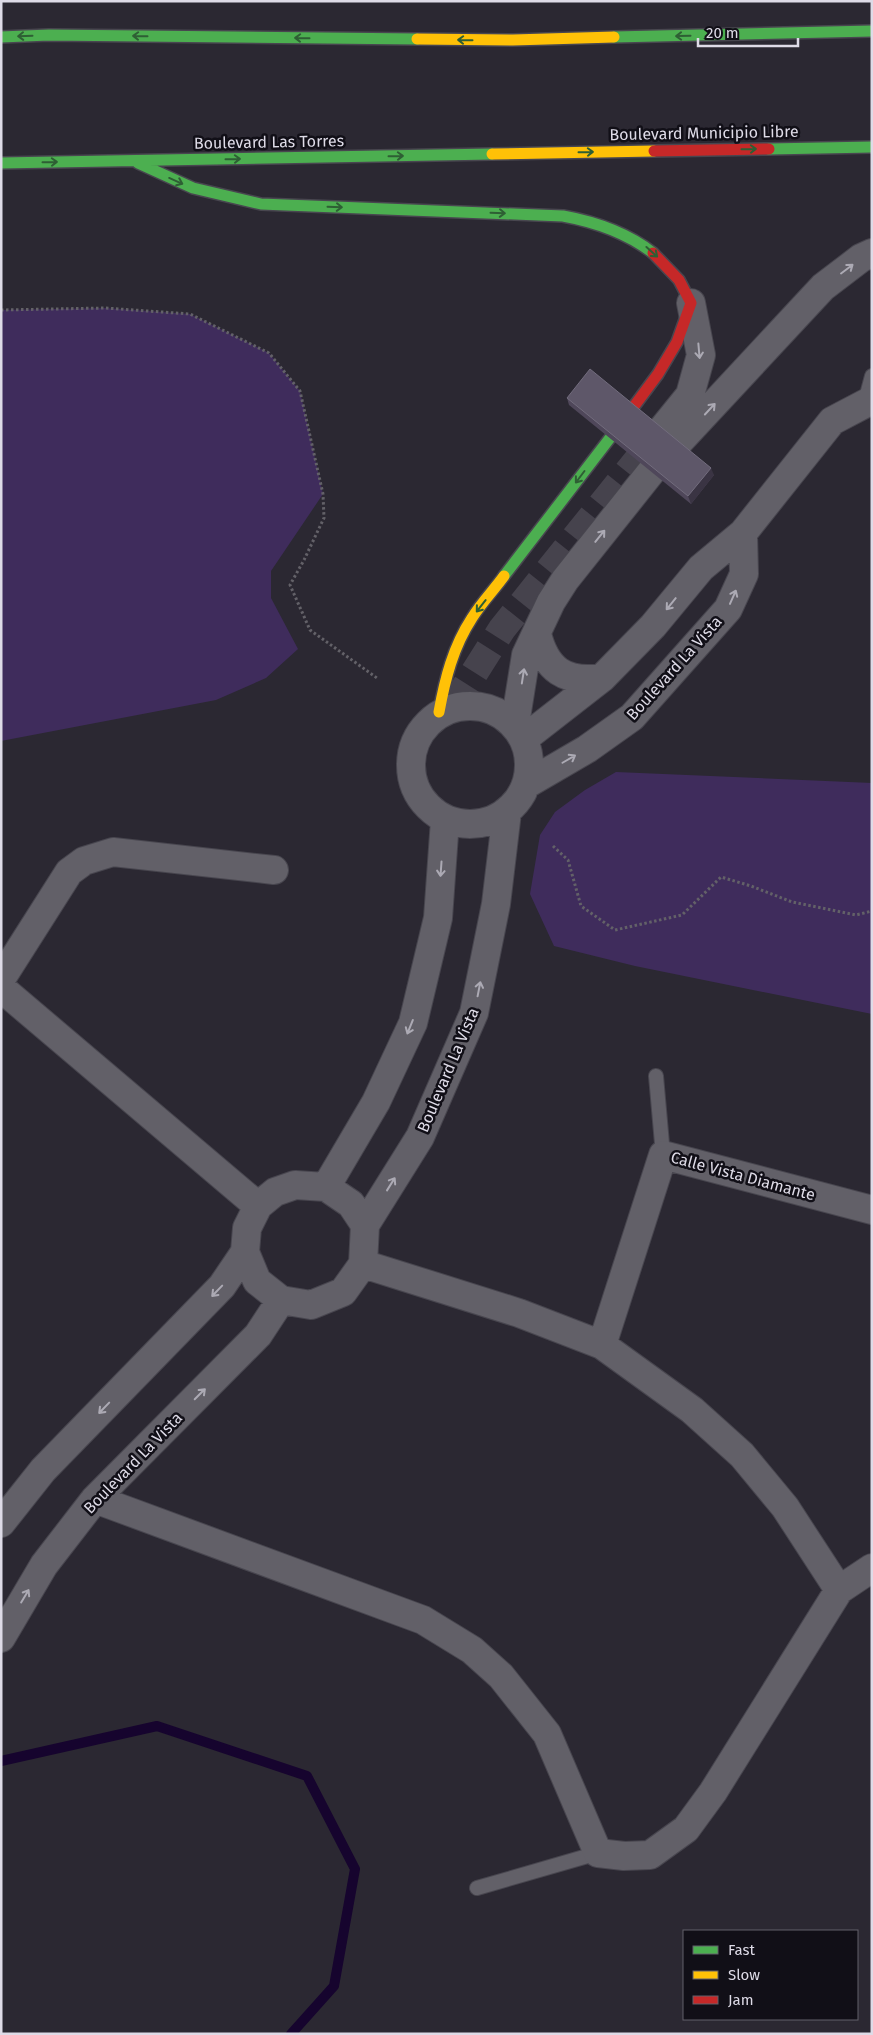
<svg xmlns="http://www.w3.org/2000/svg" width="873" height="2035" viewBox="0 0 873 2035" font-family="'Fira Sans',sans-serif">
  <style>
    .grass { fill: #3f2c5c }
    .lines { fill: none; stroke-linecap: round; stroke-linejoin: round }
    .stream { stroke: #16042e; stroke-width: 10 }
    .street-tunnel { stroke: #46434d; stroke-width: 28; stroke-dasharray: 28 14; stroke-linecap: butt }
    .lane-casing { stroke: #48464f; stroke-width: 16 }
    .street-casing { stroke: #48464f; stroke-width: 30 }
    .fast-casing { stroke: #48464f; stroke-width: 14 }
    .slow-casing { stroke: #48464f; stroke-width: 14 }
    .jam-casing { stroke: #48464f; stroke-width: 14 }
    .path { stroke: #636168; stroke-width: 3; stroke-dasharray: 2.5 2.5; stroke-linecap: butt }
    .lane { stroke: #626068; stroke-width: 14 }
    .street { stroke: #626068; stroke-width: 28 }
    .fast { stroke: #4caf50; stroke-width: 11 }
    .slow { stroke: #ffc107; stroke-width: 11 }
    .jam { stroke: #c62828; stroke-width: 11 }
    .wall { fill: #4f475a }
    .shaded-wall { fill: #3a3443 }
    .building { fill: #5e5769; stroke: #726c7d }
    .oneway { stroke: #2e5f34 }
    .oneway2 { stroke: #acaab4 }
    .labels { text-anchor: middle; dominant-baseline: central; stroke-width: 5; stroke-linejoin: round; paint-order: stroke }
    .street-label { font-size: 16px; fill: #dedbe7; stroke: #110f17 }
  </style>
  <rect width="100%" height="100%" fill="#2b2832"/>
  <path class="grass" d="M105,308L190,314L269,353L300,391L323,494L271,571V598L298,649L266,678L216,700L1,741V310Z
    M616,772L872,783V1014L635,966L554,946L530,894L540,835L555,812L585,790Z"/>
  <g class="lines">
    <path class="stream" d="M1,1761L157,1726L307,1776L355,1869L334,1986L291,2034"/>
    <path class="street-tunnel" d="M452,708L502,629L660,432"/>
    <defs>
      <path id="lane" d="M865,402L872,376
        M656,1076L663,1155
        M477,1888L598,1853"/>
      <path id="street" d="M660,432L690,395L701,355L691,303
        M676,445L823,287L861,258L872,253
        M537,634C546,670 565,683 602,678
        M411 765a59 59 0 1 1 118 0a59 59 0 1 1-118 0Z
        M515,724L526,655L551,602L565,580L651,472
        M525,738L602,678L653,626L701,568L743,533L832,421L872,400
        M527,784L587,749L632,717L728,609L744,574L743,533
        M1,979L69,872L84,861L113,852L274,870
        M1,988L258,1206
        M295,1185L326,1187L351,1204L365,1225L363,1264L343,1292L311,1305L281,1300L257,1281L245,1252L247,1228L258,1206L275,1192Z
        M326,1187L376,1102L413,1023L438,918L445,820
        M365,1225L420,1137L474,1013L496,904L507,812
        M363,1264L519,1313L602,1345L692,1410L742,1455L785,1507L839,1590
        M602,1345L663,1155L872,1210
        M95,1499L423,1620L472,1650L501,1676L547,1734L598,1853L624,1856L650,1855L686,1829L713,1792L839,1590L872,1568
        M1,1523L43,1470L222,1286L245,1252
        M1,1638L44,1565L95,1499L258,1335L281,1300"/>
      <path id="fast" d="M1,37L49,35L417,39
        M614,37L872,31
        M769,149L872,147
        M1,163L492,154
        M138,163L193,188L261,204L563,216C596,222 626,232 653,253
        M504,576L610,438"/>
      <path id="slow" d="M417,39L513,40L614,37
        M492,154L654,151
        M439,712C445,679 453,647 472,618C481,603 494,590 504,576"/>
      <path id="jam" d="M654,151L769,149
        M632,409L658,374L677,342L691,303L679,280L653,253"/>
    </defs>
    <use href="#lane" class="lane-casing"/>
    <use href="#street" class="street-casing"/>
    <use href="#fast" class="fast-casing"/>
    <use href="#slow" class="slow-casing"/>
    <use href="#jam" class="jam-casing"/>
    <path class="path" d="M1,310L105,308L190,314L269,353L300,391L323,494L324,518L304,560L290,585L310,630L377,678
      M553,846L568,860L581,906L615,930L682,915L721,877L751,886L792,902L856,915L872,911"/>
    <use href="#lane" class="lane"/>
    <use href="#street" class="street"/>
    <use href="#fast" class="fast"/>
    <use href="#slow" class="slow"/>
    <use href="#jam" class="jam"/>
  </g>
  <path class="wall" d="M567,398L714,475L691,504L569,405Z"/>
  <path class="shaded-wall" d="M711,468L714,475L691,504L688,496Z"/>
  <path class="building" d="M590,369L711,468L688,496L567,398Z"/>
  <defs><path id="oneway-shaft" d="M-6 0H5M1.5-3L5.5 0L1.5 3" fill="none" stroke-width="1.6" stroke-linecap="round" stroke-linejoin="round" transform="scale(1.25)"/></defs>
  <g class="oneway">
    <use href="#oneway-shaft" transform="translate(25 36) rotate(178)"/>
    <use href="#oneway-shaft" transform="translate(140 36) rotate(-179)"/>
    <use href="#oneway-shaft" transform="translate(683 36) rotate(179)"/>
    <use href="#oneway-shaft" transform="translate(302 38) rotate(-179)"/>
    <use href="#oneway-shaft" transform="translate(465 40) rotate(-179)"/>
    <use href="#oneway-shaft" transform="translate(749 149) rotate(-1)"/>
    <use href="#oneway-shaft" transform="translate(586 152) rotate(-1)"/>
    <use href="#oneway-shaft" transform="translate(396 156) rotate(-1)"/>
    <use href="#oneway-shaft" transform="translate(233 159) rotate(-1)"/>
    <use href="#oneway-shaft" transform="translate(50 162) rotate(-1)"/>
    <use href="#oneway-shaft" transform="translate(176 181) rotate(24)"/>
    <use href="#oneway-shaft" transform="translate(335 207) rotate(2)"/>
    <use href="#oneway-shaft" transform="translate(498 213) rotate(2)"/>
    <use href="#oneway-shaft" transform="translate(652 252) rotate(42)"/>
    <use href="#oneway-shaft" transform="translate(580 477) rotate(127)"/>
    <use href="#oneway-shaft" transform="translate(481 606) rotate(128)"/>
  </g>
  <g class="oneway2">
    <use href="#oneway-shaft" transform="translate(847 269) rotate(-37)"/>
    <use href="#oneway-shaft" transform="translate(699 351) rotate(85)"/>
    <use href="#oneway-shaft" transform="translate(710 409) rotate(-47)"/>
    <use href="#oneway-shaft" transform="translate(600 536) rotate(-51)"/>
    <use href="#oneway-shaft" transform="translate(733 597) rotate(-66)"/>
    <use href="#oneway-shaft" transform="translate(671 604) rotate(129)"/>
    <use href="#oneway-shaft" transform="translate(523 676) rotate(-81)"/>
    <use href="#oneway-shaft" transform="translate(569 759) rotate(-30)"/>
    <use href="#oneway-shaft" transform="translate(441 869) rotate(94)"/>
    <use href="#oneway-shaft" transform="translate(479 989) rotate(-79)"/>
    <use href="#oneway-shaft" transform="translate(410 1027) rotate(112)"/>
    <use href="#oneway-shaft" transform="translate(391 1184) rotate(-58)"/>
    <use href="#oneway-shaft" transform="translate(217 1291) rotate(134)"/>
    <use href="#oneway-shaft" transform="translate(200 1394) rotate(-45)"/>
    <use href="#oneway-shaft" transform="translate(104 1408) rotate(134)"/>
    <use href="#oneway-shaft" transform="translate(25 1596) rotate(-59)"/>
  </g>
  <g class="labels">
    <g class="street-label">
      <text transform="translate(704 133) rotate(-1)">Boulevard Municipio Libre</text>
      <text transform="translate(269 142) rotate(-1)">Boulevard Las Torres</text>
      <text transform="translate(674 668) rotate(-48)">Boulevard La Vista</text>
      <text transform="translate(448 1070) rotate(-67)">Boulevard La Vista</text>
      <text transform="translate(743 1176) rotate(15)">Calle Vista Diamante</text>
      <text transform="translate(133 1463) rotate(-46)">Boulevard La Vista</text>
    </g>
  </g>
  <rect width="873" height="2035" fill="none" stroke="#dedbe7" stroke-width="5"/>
  <rect x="683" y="1930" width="175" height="90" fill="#110f17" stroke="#63616a"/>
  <rect x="693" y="1946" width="25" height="8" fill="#4caf50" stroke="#63616a"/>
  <text x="728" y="1955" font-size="15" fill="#dedbe7">Fast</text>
  <rect x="693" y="1971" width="25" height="8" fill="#ffc107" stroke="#63616a"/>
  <text x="728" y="1980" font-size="15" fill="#dedbe7">Slow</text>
  <rect x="693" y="1996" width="25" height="8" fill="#c62828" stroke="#63616a"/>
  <text x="728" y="2005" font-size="15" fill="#dedbe7">Jam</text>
  <path d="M698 38v8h100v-8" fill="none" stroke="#dedbe7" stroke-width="2.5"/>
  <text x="706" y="38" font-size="15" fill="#dedbe7" stroke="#110f17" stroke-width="4" paint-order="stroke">20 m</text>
</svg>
